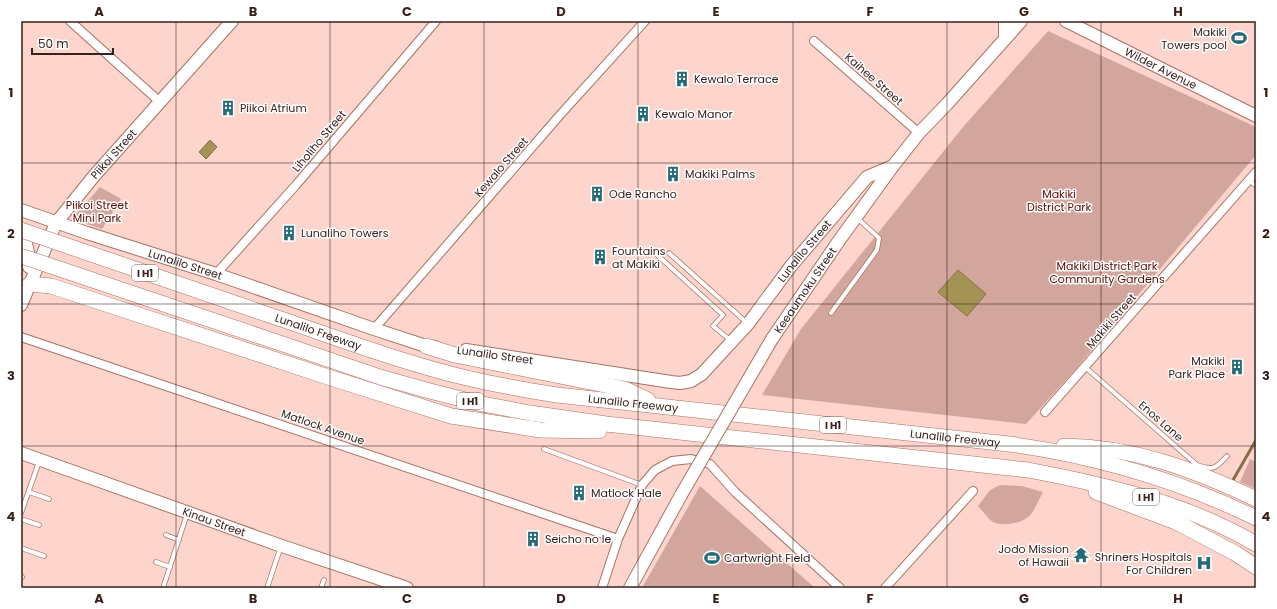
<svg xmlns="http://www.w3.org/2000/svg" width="1277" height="609" viewBox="0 0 1277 609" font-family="Poppins,sans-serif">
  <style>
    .green { fill: #d2a69c }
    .water { fill: #a59355; stroke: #847044 }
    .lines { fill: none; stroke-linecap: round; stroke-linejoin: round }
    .stream { stroke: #847044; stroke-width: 3 }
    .lane-casing { stroke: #aa7063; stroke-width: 5.5 }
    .street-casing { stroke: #aa7063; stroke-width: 10 }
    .secondary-casing { stroke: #aa7063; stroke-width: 14 }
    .highway-casing { stroke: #aa7063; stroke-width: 16 }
    .lane { stroke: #fff; stroke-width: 4 }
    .street { stroke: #fff; stroke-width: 8 }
    .secondary { stroke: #fff; stroke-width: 12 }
    .highway { stroke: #fff; stroke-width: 15 }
    .secondary-bridge-casing { stroke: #aa7063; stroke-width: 14; stroke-linecap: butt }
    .highway-bridge-casing { stroke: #aa7063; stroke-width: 16; stroke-linecap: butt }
    .secondary-bridge { stroke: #fff; stroke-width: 12 }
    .highway-bridge { stroke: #fff; stroke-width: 15 }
    .grid { fill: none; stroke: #38201b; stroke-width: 1; stroke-opacity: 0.55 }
    .labels { text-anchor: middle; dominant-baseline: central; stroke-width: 3; stroke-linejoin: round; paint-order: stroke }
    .shield { fill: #fff; stroke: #74635f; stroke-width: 1 }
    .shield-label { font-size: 10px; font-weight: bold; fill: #38201b }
    .poi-label { font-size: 11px; fill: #38201b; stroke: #fff; text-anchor: start }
    .street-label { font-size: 11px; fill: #38201b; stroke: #fff }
    .park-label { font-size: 11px; fill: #5a0900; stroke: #fff }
    .neatline { fill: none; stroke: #38201b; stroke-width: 1.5 }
    .grid-label { font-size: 13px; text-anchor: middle; font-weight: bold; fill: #38201b }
  </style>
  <rect width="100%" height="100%" fill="#fdd5cc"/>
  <path class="green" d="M1048,31L1256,127V155L1074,371L1026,424L762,395L801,329L963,127Z
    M100,187L121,199L102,229L72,219Z
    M1250,459L1256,462V489L1240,482Z
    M1000,485L1022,486L1043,492C1039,499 1036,508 1031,514C1024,523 1004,527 993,522C988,519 983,511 978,506L990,490Z
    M700,486L815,588H642Z"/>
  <path class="water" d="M210,140L217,147L206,159L199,152Z
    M958,270L986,294L967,316L938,292Z"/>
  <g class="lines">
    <path class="stream" d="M1233,480L1256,440"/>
    <defs>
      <path id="lane" d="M1249,180L1256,186
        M654,252L723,315L713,326L730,340
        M669,253L746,322
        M831,313L877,250L879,238L856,217
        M1085,367L1197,465C1214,471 1216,468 1227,456
        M544,449L642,485
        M29,492L49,499
        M21,513L39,462
        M21,519L39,525
        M166,535L179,540
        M21,548L44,556
        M156,562L170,567
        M21,576L22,577
        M163,588L187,514
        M267,588L281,546
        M321,588L324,580"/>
      <path id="street" d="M70,21L160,102
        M814,41L919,133
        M216,274L296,185L436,21
        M374,329L560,115L645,21
        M21,337L618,539
        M1045,412L1256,172
        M602,588L618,539L642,485L655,470L672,461L691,459L710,464L735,492L840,588
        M885,588L973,491"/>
      <g id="secondary">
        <path d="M1005,21V39"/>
        <path id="s1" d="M1066,21L1256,116"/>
        <path id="s2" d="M21,210L87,233L216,274L374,329L426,346L435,347"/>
        <path d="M21,233C28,243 29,255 29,267"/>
        <path id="s3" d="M21,305L56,223L94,176L232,21"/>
        <path id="s4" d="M772,339L838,242L893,166L919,133L947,104L1021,21"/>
        <path id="s5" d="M466,350L671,382L680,383L691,381L702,374L748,324L791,266L867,177L893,166"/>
        <path id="s6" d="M21,453L279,545L407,588"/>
        <path d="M630,588L681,495"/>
      </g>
      <g id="highway">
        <path d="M30,284L51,286L328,377L451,416L540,430L599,431"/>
        <path id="s7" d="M269,315C335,337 400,362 467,378C496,385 526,390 557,395L1009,444C1096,456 1176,479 1256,518"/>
        <path d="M262,337L380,377L426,390L477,403L530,413L606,424L1028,470C1107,485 1186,503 1256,544"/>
        <path d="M426,346L455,355L625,389L648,400"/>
        <path d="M1064,446C1134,447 1193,469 1256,499"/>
        <path d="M1096,492L1176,522L1235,553L1256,567"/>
      </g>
    </defs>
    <use href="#lane" class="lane-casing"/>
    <use href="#street" class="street-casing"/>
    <use href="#secondary" class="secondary-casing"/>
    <use href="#highway" class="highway-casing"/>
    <use href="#lane" class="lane"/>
    <use href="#street" class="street"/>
    <use href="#secondary" class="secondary"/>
    <use href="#highway" class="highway"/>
    <defs>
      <path id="secondary-bridge" d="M681,495L772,339"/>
      <path id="highway-bridge" d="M21,230L269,315
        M21,256L262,337"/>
    </defs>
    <use href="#secondary-bridge" class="secondary-bridge-casing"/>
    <use href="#highway-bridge" class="highway-bridge-casing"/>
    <use href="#secondary-bridge" class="secondary-bridge"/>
    <use href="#highway-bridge" class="highway-bridge"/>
  </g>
  <path class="grid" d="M176,21V588M330,21V588M484,21V588M638,21V588M793,21V588M947,21V588M1101,21V588M21,163H1256M21,304H1256M21,446H1256"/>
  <defs>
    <symbol id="stadium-bare" viewBox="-9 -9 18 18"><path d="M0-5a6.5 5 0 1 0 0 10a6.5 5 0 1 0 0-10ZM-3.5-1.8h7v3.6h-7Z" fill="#246b79" stroke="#fff" stroke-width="2.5" paint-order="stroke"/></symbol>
    <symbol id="building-bare" viewBox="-9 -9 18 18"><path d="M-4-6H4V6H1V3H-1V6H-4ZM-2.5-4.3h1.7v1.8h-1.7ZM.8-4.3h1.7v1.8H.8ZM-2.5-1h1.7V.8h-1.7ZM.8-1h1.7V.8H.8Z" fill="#246b79" stroke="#fff" stroke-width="2.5" paint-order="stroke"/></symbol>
    <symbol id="temple-bare" viewBox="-9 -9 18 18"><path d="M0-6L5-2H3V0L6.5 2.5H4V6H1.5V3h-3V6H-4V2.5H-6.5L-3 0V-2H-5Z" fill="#246b79" stroke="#fff" stroke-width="2.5" paint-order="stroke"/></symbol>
    <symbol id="hospital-bare" viewBox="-9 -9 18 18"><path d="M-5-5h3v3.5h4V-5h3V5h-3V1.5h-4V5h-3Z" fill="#246b79" stroke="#fff" stroke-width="2.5" paint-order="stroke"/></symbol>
  </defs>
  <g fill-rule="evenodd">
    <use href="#stadium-bare" x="1228" y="27" width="22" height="22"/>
    <use href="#building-bare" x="671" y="68" width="22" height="22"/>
    <use href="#building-bare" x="217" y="97" width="22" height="22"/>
    <use href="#building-bare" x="632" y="103" width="22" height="22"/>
    <use href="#building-bare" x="662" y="163" width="22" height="22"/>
    <use href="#building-bare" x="586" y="183" width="22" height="22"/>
    <use href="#building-bare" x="278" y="222" width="22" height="22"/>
    <use href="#building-bare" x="589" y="246" width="22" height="22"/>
    <use href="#building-bare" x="1226" y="356" width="22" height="22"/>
    <use href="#building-bare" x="568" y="482" width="22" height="22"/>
    <use href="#building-bare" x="522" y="528" width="22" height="22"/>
    <use href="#temple-bare" x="1070" y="544" width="22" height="22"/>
    <use href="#stadium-bare" x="701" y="547" width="22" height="22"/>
    <use href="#hospital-bare" x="1193" y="552" width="22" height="22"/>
  </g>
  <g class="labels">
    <g class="shield">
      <rect x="132" y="265" width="26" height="16" rx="3"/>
      <rect x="457" y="393" width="26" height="16" rx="3"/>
      <rect x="820" y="417" width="26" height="16" rx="3"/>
      <rect x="1133" y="489" width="26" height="16" rx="3"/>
    </g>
    <g class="shield-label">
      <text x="145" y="273">I H1</text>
      <text x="470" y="401">I H1</text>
      <text x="833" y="425">I H1</text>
      <text x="1146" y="497">I H1</text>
    </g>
    <g class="poi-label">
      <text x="1227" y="32" text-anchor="end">Makiki<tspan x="1227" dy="13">Towers pool</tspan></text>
      <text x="694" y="79">Kewalo Terrace</text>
      <text x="240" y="108">Piikoi Atrium</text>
      <text x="655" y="114">Kewalo Manor</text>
      <text x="685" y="174">Makiki Palms</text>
      <text x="609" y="194">Ode Rancho</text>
      <text x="301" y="233">Lunaliho Towers</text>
      <text x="612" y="251">Fountains<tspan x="612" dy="13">at Makiki</tspan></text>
      <text x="1225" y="361" text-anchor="end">Makiki<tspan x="1225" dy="13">Park Place</tspan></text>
      <text x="591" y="493">Matlock Hale</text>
      <text x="545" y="539">Seicho no Ie</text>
      <text x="1069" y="549" text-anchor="end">Jodo Mission<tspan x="1069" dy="13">of Hawaii</tspan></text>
      <text x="1192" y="557" text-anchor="end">Shriners Hospitals<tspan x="1192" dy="13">For Children</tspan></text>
      <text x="724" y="558">Cartwright Field</text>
    </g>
    <g class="street-label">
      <text stroke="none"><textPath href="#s1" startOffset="106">Wilder Avenue</textPath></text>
      <text transform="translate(874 79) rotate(41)">Kaihee Street</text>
      <text transform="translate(319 141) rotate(-50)">Liholiho Street</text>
      <text stroke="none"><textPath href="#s3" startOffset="179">Piikoi Street</textPath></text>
      <text transform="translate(501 167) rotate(-49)">Kewalo Street</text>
      <text stroke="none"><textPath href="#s5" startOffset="401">Lunalilo Street</textPath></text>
      <text stroke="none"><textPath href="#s2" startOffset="173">Lunalilo Street</textPath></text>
      <text stroke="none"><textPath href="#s4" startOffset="59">Keeaumoku Street</textPath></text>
      <text transform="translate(1111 321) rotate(-49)">Makiki Street</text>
      <text stroke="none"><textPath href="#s7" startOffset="52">Lunalilo Freeway</textPath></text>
      <text transform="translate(495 355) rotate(8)">Lunalilo Street</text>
      <text stroke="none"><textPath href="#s7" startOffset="376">Lunalilo Freeway</textPath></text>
      <text transform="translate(1161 421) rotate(41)">Enos Lane</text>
      <text transform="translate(323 427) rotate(19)">Matlock Avenue</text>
      <text stroke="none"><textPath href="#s7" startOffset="700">Lunalilo Freeway</textPath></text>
      <text stroke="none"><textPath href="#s6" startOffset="205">Kinau Street</textPath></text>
    </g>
    <g class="park-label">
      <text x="1059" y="194">Makiki<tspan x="1059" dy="13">District Park</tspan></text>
      <text x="97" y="205">Piikoi Street<tspan x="97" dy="13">Mini Park</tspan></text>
      <text x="1107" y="266">Makiki District Park<tspan x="1107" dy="13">Community Gardens</tspan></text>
    </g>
  </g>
  <rect width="1277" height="609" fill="none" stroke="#ffffff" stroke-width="44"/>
  <path d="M32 48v6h81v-6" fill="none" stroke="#38201b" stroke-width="2"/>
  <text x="38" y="48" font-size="12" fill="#38201b" stroke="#ffffff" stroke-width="3" paint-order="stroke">50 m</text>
  <rect x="22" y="22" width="1233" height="565" class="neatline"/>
  <g class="grid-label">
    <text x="99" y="16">A</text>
    <text x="253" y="16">B</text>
    <text x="407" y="16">C</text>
    <text x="561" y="16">D</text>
    <text x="716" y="16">E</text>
    <text x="870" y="16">F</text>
    <text x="1024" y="16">G</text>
    <text x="1178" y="16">H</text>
    <text x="11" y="97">1</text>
    <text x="1266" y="97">1</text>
    <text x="11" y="238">2</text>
    <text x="1266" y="238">2</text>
    <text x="11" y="380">3</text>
    <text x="1266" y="380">3</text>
    <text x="11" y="521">4</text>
    <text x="1266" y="521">4</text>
    <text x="99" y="603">A</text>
    <text x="253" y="603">B</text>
    <text x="407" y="603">C</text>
    <text x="561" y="603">D</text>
    <text x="716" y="603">E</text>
    <text x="870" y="603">F</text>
    <text x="1024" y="603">G</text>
    <text x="1178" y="603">H</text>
  </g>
</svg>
